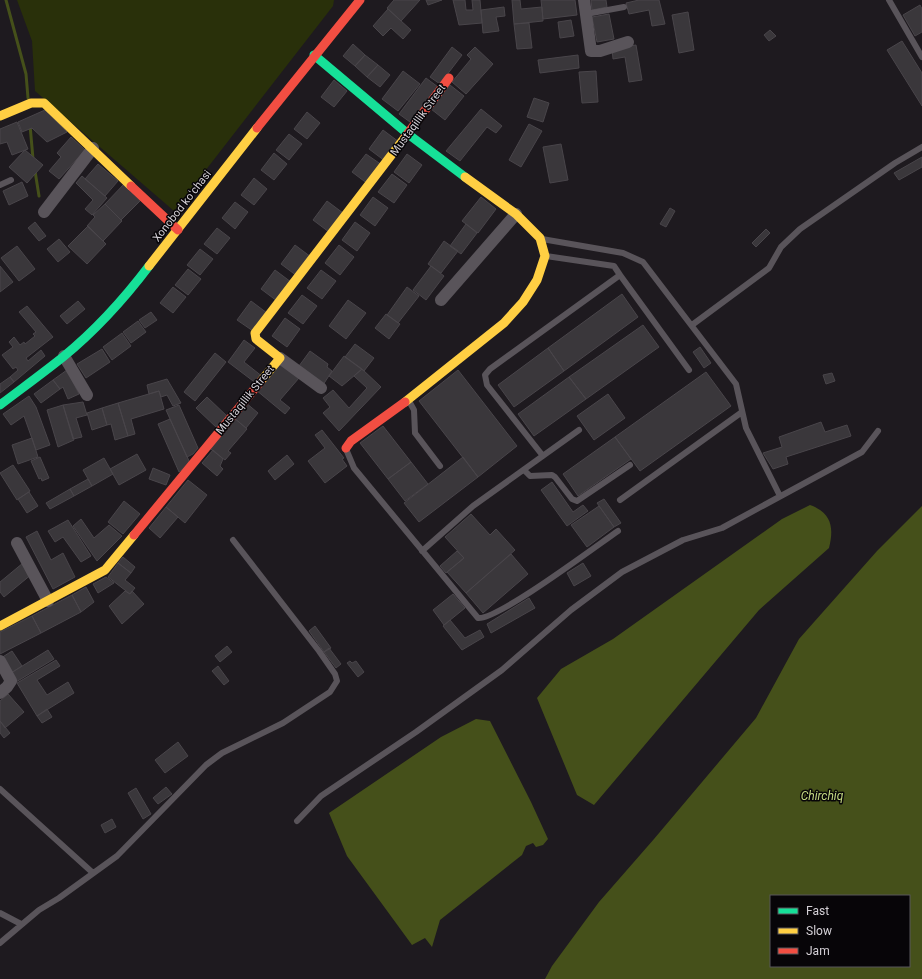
<svg xmlns="http://www.w3.org/2000/svg" width="922" height="979" viewBox="0 0 922 979" font-family="Roboto,sans-serif">
  <style>
    .green { fill: #29300a }
    .water { fill: #45501a; fill-rule: evenodd }
    .lines { fill: none; stroke-linecap: round; stroke-linejoin: round }
    .stream { stroke: #45501a; stroke-width: 3 }
    .building { fill: #3a373b; stroke: #49454a }
    .lane { stroke: #59545a; stroke-width: 6 }
    .street { stroke: #59545a; stroke-width: 12 }
    .fast { stroke: #16e098; stroke-width: 9 }
    .slow { stroke: #ffcf43; stroke-width: 9 }
    .jam { stroke: #f24e42; stroke-width: 9 }
    .labels { text-anchor: middle; dominant-baseline: central; stroke-width: 3; stroke-linejoin: round; paint-order: stroke }
    .street-label { font-size: 11px; fill: #d4d0d6; stroke: #070508 }
    .water-label { font-size: 12px; font-style: italic; fill: #c4d882; stroke: #070508 }
  </style>
  <rect width="100%" height="100%" fill="#1e1a1f"/>
  <path class="green" d="M17,0H334L333,6L174,211L35,91L32,41Z"/>
  <path class="water" d="M810,505C832,513 834,528 829,548L759,610L594,805L577,795L537,698L561,669L613,639L782,519Z
    M922,506V979H545L552,966L599,902L654,839L756,718L799,639L877,551ZM771,896H909V966H771Z
    M476,719L490,721L531,802L548,839L543,845L536,847L533,843L526,846L522,855L440,920L432,947L425,938L412,945L347,856L329,813L441,737Z"/>
  <g class="lines">
    <path class="stream" d="M6,0L26,74L28,98
      M30,125L33,159
      M35,171L39,196"/>
  </g>
  <path class="building" d="M394,0H420L401,21L387,8Z
    M426,0H442L428,5Z
    M453,0H465L466,10H473L472,0H480L482,23L459,25Z
    M512,0H520L521,9L542,7L543,21L514,24Z
    M541,0H575L577,15L543,19Z
    M591,0H606L607,7L592,10Z
    M639,0H659L665,24L652,26L649,10L629,14L626,3Z
    M920,5L922,9V32L915,36L903,15Z
    M504,7L505,16L496,17L499,31L483,33L481,10Z
    M388,9L411,30L403,39L391,28L383,36L373,26Z
    M688,12L694,50L679,53L672,15Z
    M609,14L614,39L597,42L592,17Z
    M571,20L574,36L560,38L558,22Z
    M529,23L532,48L517,49L514,24Z
    M770,30L776,36L769,41L764,35Z
    M902,41L922,73V106L887,50Z
    M353,44L365,55L355,66L343,56Z
    M636,45L642,80L629,82L625,57L613,59L612,49Z
    M452,47L462,55L440,84L430,77Z
    M475,47L493,64L466,94L452,82L471,59L467,55Z
    M365,55L378,65L367,77L355,66Z
    M578,55L579,68L540,73L538,60Z
    M378,65L390,75L380,87L367,77Z
    M403,71L420,84L398,111L382,99Z
    M596,71L598,102L582,103L579,72Z
    M426,78L438,87L410,122L399,114Z
    M334,80L347,91L334,107L321,97Z
    M450,85L464,96L445,120L431,109Z
    M534,98L549,103L543,122L527,117Z
    M481,109L502,126L496,133L487,127L460,161L446,151Z
    M45,110L67,132L47,142L32,128L22,132L18,122Z
    M307,112L320,123L307,139L294,129Z
    M17,122L28,149L12,155L7,142L0,144V129Z
    M529,124L542,131L521,167L509,160Z
    M383,130L399,142L385,161L369,149Z
    M289,134L302,144L289,160L276,150Z
    M71,137L85,150L59,179L49,171L61,157L57,153Z
    M561,144L568,180L550,183L543,147Z
    M25,150L43,165L27,183L9,167Z
    M274,153L287,164L274,180L261,170Z
    M366,154L382,165L368,184L352,172Z
    M407,154L422,165L409,183L394,172Z
    M922,157V167L899,180L894,173Z
    M98,164L118,181L105,196L85,179Z
    M392,174L407,185L394,203L378,192Z
    M82,176L107,198L92,215L85,209L93,200L76,183Z
    M254,178L267,189L254,205L241,195Z
    M22,182L28,196L9,205L3,191Z
    M124,184L141,200L121,220L105,204Z
    M373,197L388,208L375,226L360,215Z
    M481,197L496,209L478,233L462,221Z
    M327,201L343,213L329,232L313,220Z
    M235,202L248,212L235,229L222,218Z
    M105,204L122,221L103,241L87,226L95,217L93,215Z
    M670,208L675,211L666,227L660,224Z
    M35,222L46,236L39,241L28,228Z
    M355,222L370,233L357,251L342,240Z
    M466,224L477,233L461,254L450,246Z
    M88,226L106,244L87,264L68,246Z
    M217,228L230,238L217,254L204,244Z
    M766,229L770,233L756,247L752,243Z
    M59,239L70,252L58,262L47,249Z
    M444,241L458,251L441,273L428,264Z
    M295,245L311,257L297,276L281,264Z
    M339,245L354,257L340,275L325,263Z
    M17,246L35,269L19,281L1,258Z
    M200,249L213,259L200,275L187,265Z
    M0,266L13,282L0,292Z
    M431,266L444,276L426,300L413,290Z
    M188,269L201,279L188,295L175,285Z
    M275,270L291,282L277,301L261,289Z
    M321,270L336,281L322,299L307,288Z
    M173,287L186,297L173,313L160,303Z
    M407,287L419,296L398,323L387,315Z
    M622,294L638,317L564,371L548,348Z
    M302,295L317,306L303,324L288,313Z
    M348,300L366,313L346,339L329,326Z
    M78,301L85,309L67,324L60,316Z
    M251,301L267,313L253,331L237,320Z
    M27,306L53,337L26,358L28,361L41,350L45,356L14,382L10,377L18,370L16,367L13,369L2,355L13,347L9,342L14,337L20,345L24,342L25,344L35,336L33,334L36,332L19,312Z
    M151,312L157,320L145,328L139,320Z
    M386,314L400,324L389,339L375,328Z
    M285,318L300,329L287,347L272,336Z
    M138,321L146,332L131,343L123,332Z
    M643,325L659,347L586,399L569,377Z
    M122,333L131,346L112,360L103,347Z
    M244,340L255,348L244,362L263,377L257,384L228,362Z
    M355,344L374,358L364,371L345,357Z
    M700,347L711,363L704,368L693,352Z
    M548,348L564,371L514,407L498,385Z
    M102,349L110,362L86,378L77,364Z
    M310,351L328,364L327,367L332,371L323,385L299,366Z
    M215,353L226,362L195,401L184,392Z
    M344,356L362,369L342,386L329,376Z
    M281,361L299,378L280,400L290,408L285,414L256,390Z
    M362,369L381,387L339,431L323,413L330,407L323,398L333,390L349,408L367,388L354,376Z
    M67,370L79,394L68,399L63,387L60,389L53,380Z
    M458,370L517,446L478,477L419,401Z
    M706,372L731,406L640,471L615,437Z
    M832,373L835,381L826,384L823,375Z
    M10,377L14,382L0,393V384Z
    M569,377L586,399L534,436L518,414Z
    M167,379L181,403L173,406L167,395L161,397L159,391L149,394L147,385Z
    M53,380L60,389L41,403L34,394Z
    M159,391L164,409L131,419L135,434L128,436L118,403Z
    M608,394L625,418L594,440L577,416Z
    M29,396L36,407L50,445L36,450L24,416L11,425L3,414Z
    M207,397L229,418L218,429L196,408Z
    M83,402L87,415L76,418L82,437L73,439L63,405Z
    M245,402L258,413L246,428L233,417Z
    M118,403L128,436L115,440L111,424L107,425L102,408Z
    M63,405L74,440L58,447L47,410Z
    M179,405L198,448L193,454L187,457L166,410Z
    M102,408L107,425L92,430L87,413Z
    M233,417L247,429L228,451L231,453L225,460L208,447Z
    M170,419L190,463L179,472L158,424Z
    M821,422L825,432L847,425L851,436L786,457L788,464L773,469L763,453L782,447L779,437Z
    M383,426L411,462L388,479L360,443Z
    M322,430L344,458L342,459L347,466L325,483L308,461L325,448L315,435Z
    M615,437L631,459L578,496L563,474Z
    M32,438L38,457L18,464L12,445Z
    M213,450L223,459L220,466L223,469L217,476L202,463Z
    M137,454L146,470L119,485L110,469Z
    M287,455L294,464L275,480L268,471Z
    M40,457L49,478L42,481L41,478L39,479L31,461Z
    M463,457L478,477L419,522L404,503Z
    M104,458L113,474L92,486L83,470Z
    M411,462L428,484L405,501L388,479Z
    M13,465L30,491L17,500L0,473Z
    M153,468L170,475L166,485L149,479Z
    M88,479L92,486L74,496L70,489Z
    M188,480L207,495L185,523L166,507Z
    M552,482L573,512L583,505L588,511L567,526L541,490Z
    M70,489L74,496L50,509L46,503Z
    M29,492L38,506L27,513L18,499Z
    M604,499L621,523L614,527L597,503Z
    M124,501L140,514L123,534L108,522Z
    M599,506L614,527L587,547L571,525Z
    M166,507L178,517L160,538L149,528Z
    M471,514L490,535L496,529L515,550L466,593L447,572L464,558L445,537Z
    M81,519L94,538L109,525L122,536L97,561L73,526Z
    M68,520L91,556L81,562L63,537L55,542L48,531Z
    M37,531L51,560L63,553L75,577L53,589L26,537Z
    M457,551L464,558L446,573L440,566Z
    M511,554L528,574L483,613L466,593Z
    M123,557L135,567L131,573L118,563Z
    M23,563L32,574L4,597L0,592V582Z
    M118,563L131,573L125,580L135,588L130,594L108,577Z
    M583,563L591,576L574,586L567,573Z
    M106,577L114,583L98,593L93,584Z
    M86,587L94,602L81,612L72,595Z
    M125,591L130,594L132,591L144,604L122,624L109,606Z
    M453,594L465,608L444,625L433,610Z
    M72,595L81,612L41,633L32,616Z
    M529,598L535,608L491,633L487,624Z
    M32,616L41,633L0,654V632Z
    M450,620L465,638L480,630L484,637L462,650L443,626Z
    M315,626L331,648L324,652L309,631Z
    M227,646L232,652L220,662L215,656Z
    M329,648L341,664L336,668L324,652Z
    M48,650L54,659L16,682L11,673Z
    M12,651L22,666L11,673L1,658Z
    M56,660L60,666L37,680L47,695L68,682L74,693L37,716L17,683Z
    M350,661L352,663L356,661L364,672L358,677L347,663Z
    M218,666L229,681L224,685L212,671Z
    M8,694L24,712L5,728L0,721V701Z
    M47,709L52,717L42,723L37,716Z
    M0,721L10,733L4,738L0,733Z
    M178,742L188,756L165,773L155,760Z
    M166,787L172,794L158,804L153,798Z
    M136,788L151,814L143,819L128,793Z
    M112,819L116,827L105,833L101,825Z"/>
  <g class="lines">
    <path class="lane" d="M889,0L922,57
      M586,14L624,7
      M0,185L11,180
      M542,239L623,253L643,262L736,384L746,428L780,496
      M620,275L689,370
      M692,325L769,268L781,247L800,229L895,163L922,147
      M409,401L414,410L415,433L440,466
      M346,449L354,468L478,618C498,620 596,546 618,531
      M543,456L487,385L485,375L490,369L620,275L614,266L546,256
      M524,470L530,476L552,475L555,477L572,499L577,501L630,465
      M620,500L742,412
      M422,551L473,506L579,430
      M0,789L93,873
      M297,821L321,796L416,732L502,670L571,610L622,572L683,540L722,528L862,452L878,431
      M0,913L21,924
      M0,943L39,910L59,898L117,856L206,765L222,753L283,723L330,692L337,681L335,674L319,651L233,540"/>
    <path class="street" d="M584,0L591,51H600L628,42
      M44,212L93,148
      M441,300L516,214
      M64,356L87,395
      M280,358L321,388
      M17,543L48,601
      M0,661L11,681L7,687L0,693"/>
    <path class="fast" d="M314,55L408,134L465,177
      M0,405C21,389 43,373 63,357C96,330 124,299 149,266"/>
    <path class="slow" d="M0,116L31,103H44L131,186
      M149,266L257,128
      M261,381L280,358L256,339L255,333L406,136
      M405,402L504,323L523,302L537,280L545,256L540,238L516,214L465,177
      M0,626L105,570L134,535"/>
    <path class="jam" d="M257,128L360,0
      M406,136L449,78
      M131,186L178,230
      M346,448L351,441L405,402
      M134,535L261,381"/>
  </g>
  <g class="labels">
    <g class="street-label">
      <text transform="translate(418 120) rotate(-54)">Mustaqillik Street</text>
      <text transform="translate(182 206) rotate(-52)">Xonobod koʻchasi</text>
      <text transform="translate(245 400) rotate(-51)">Mustaqillik Street</text>
    </g>
    <g class="water-label">
      <text x="822" y="796">Chirchiq</text>
    </g>
  </g>
  <rect x="770" y="895" width="140" height="72" fill="#070508" stroke="#59565a"/>
  <rect x="778" y="908" width="20" height="6" fill="#16e098" stroke="#59565a"/>
  <text x="806" y="915" font-size="12" fill="#d4d0d6">Fast</text>
  <rect x="778" y="928" width="20" height="6" fill="#ffcf43" stroke="#59565a"/>
  <text x="806" y="935" font-size="12" fill="#d4d0d6">Slow</text>
  <rect x="778" y="948" width="20" height="6" fill="#f24e42" stroke="#59565a"/>
  <text x="806" y="955" font-size="12" fill="#d4d0d6">Jam</text>
</svg>
